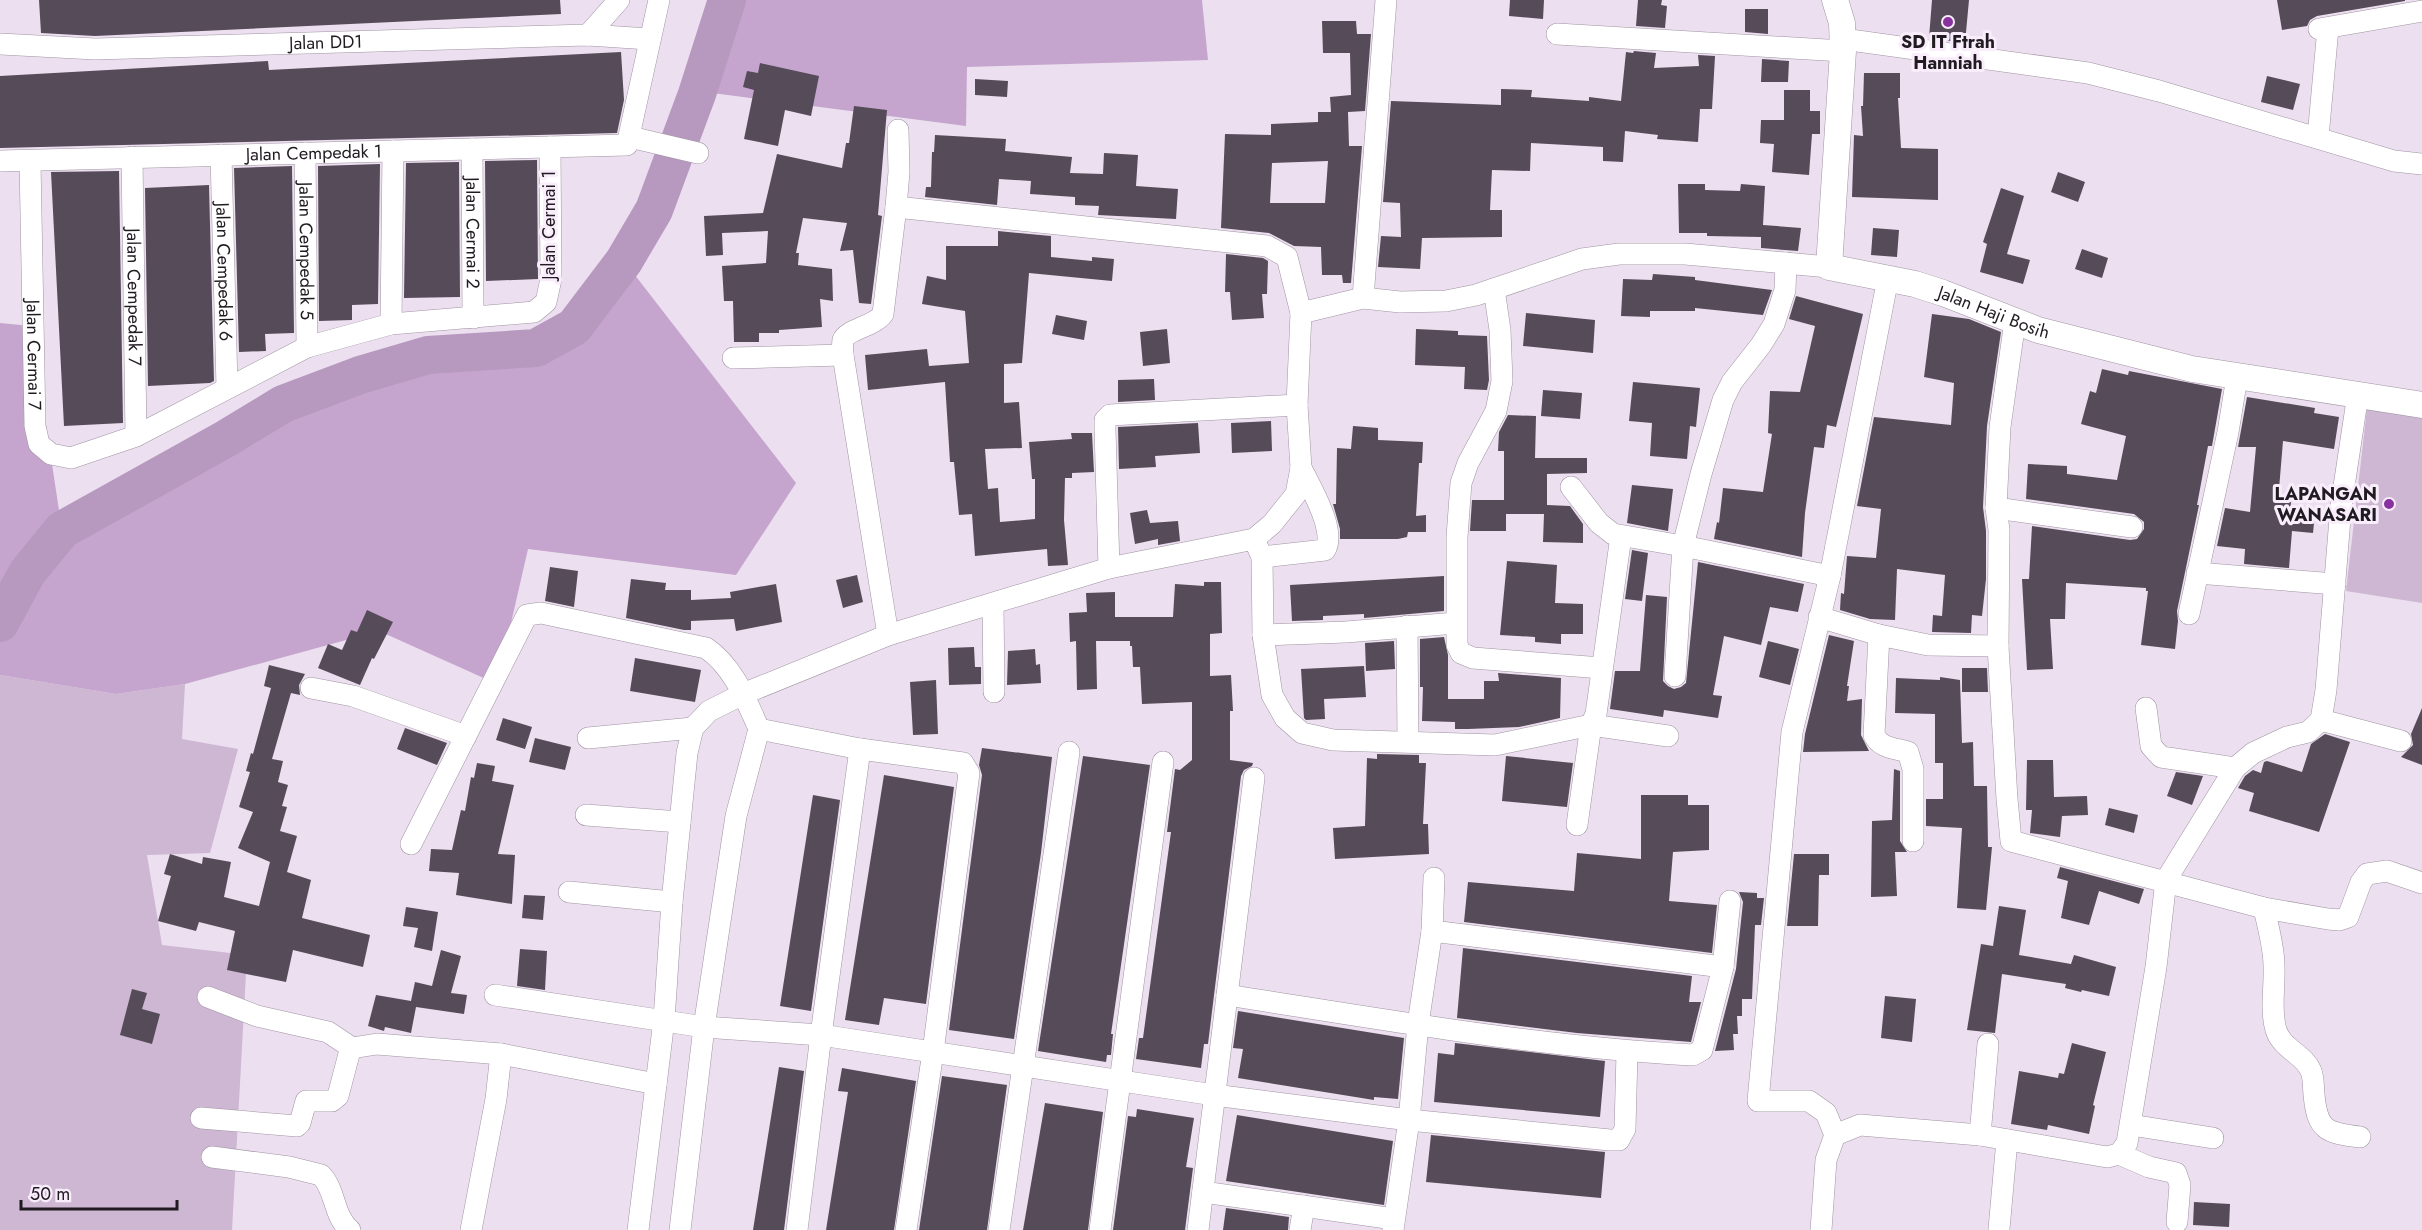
<svg xmlns="http://www.w3.org/2000/svg" width="2422" height="1230" viewBox="0 0 2422 1230" font-family="Jost,sans-serif">
  <style>
    .green { fill: #cdb7d3 }
    .forest { fill: #c5a5cd }
    .lines { fill: none; stroke-linecap: round; stroke-linejoin: round }
    .river { stroke: #b798bf; stroke-width: 38 }
    .building { fill: #564b58; fill-rule: evenodd }
    .minor-casing { stroke: #a094a3; stroke-width: 22 }
    .major-casing { stroke: #a094a3; stroke-width: 27 }
    .minor { stroke: #fff; stroke-width: 21 }
    .major { stroke: #fff; stroke-width: 26 }
    .poi-dot { fill: #89319e; stroke: #f9edfc; stroke-width: 2 }
    .labels { text-anchor: middle; dominant-baseline: central; stroke-width: 6; stroke-linejoin: round; paint-order: stroke }
    .street-label { font-size: 18px; fill: #201b21; stroke: #f9edfc }
    .poi-label { font-size: 18px; font-weight: bold; fill: #201b21; stroke: #f9edfc }
  </style>
  <rect width="100%" height="100%" fill="#ecdfef"/>
  <path class="green" d="M2367,409L2422,417V603L2346,591Z
    M0,675L116,694L185,684L182,739L238,749L210,853L147,855L162,945L247,955L232,1230H0Z"/>
  <path class="forest" d="M729,0H1202L1208,60L967,67L966,126L697,91Z
    M624,261L796,483L736,575L528,549L497,684L379,631L185,684L116,694L0,675V323L31,326L62,530L283,404L352,378L428,355L536,348L574,327Z"/>
  <g class="lines">
    <path class="river" d="M0,623L27,573L62,530L227,438L283,404L360,375L428,355L536,348L574,327L624,261L654,210L697,94L727,0"/>
  </g>
  <path class="building" d="M39,0H560L561,14L95,36L41,33Z
    M1510,0H1544L1543,19L1509,16Z
    M1638,0H1662L1661,5L1667,6L1665,28L1636,26Z
    M1932,0H1969L1965,43L1929,38Z
    M2277,0H2405V1L2317,16L2310,20L2307,26L2282,30Z
    M1745,9H1768V34L1745,32Z
    M1322,21H1356L1357,34H1371L1365,111L1348,112L1349,146H1362L1351,283H1343L1342,275H1322L1321,247L1294,246L1269,233L1221,228L1225,134L1271,135V124L1318,122V112H1331L1330,97L1351,95L1350,53H1323ZM1328,161L1325,203H1270L1272,163Z
    M1634,51L1656,53L1654,68L1699,66L1698,55L1715,56L1712,109H1700L1698,142L1657,139L1658,135L1625,131L1623,162L1603,161V147L1531,143L1530,171L1492,170L1490,210H1502V237L1422,238L1420,269L1378,267L1381,236L1401,237L1400,203L1383,202L1391,101L1501,105V89L1532,90L1531,97L1589,101V97L1621,101L1626,52L1633,53Z
    M621,52L624,100L617,133L0,148V76L268,61L269,70Z
    M1762,59L1789,61L1788,82H1761Z
    M760,63L819,76L811,116L785,110L778,146L744,139L754,90L743,87L747,71L758,73Z
    M1864,73H1900V98H1898L1901,148L1938,149V200L1852,197L1854,135L1863,136L1861,106H1863Z
    M2267,76L2300,84L2293,110L2261,102Z
    M975,79L1008,81L1007,97L975,95Z
    M1784,90H1810V111H1820V134H1812L1809,175L1772,172L1774,144L1760,143L1761,120H1784Z
    M854,106L887,110L878,215L882,216L871,304L859,303L853,250L840,251L847,223L803,218L796,253H799L798,265L832,269L833,301L820,299L822,327L779,330V333H759V342H734L733,301H724L722,266L766,263L768,231L722,233L723,255L706,256L704,216L763,213L777,154L842,168L846,143H849Z
    M935,135L1006,139L1005,151L1072,157L1070,173L1103,174L1104,153L1138,155L1136,186L1178,189L1176,219L1098,215L1099,206L1075,205V197L1030,194L1031,181L999,179L997,205L925,197L926,187H931L932,152H934Z
    M537,160L538,279L486,281L485,161Z
    M459,162L460,297L404,298L406,163Z
    M380,164L378,304L352,305V320L319,321L318,166Z
    M292,166L294,333L265,334L266,351L239,352L234,168Z
    M119,171L123,423L64,426L51,172Z
    M2058,172L2085,182L2078,202L2051,192Z
    M1678,184H1705V190L1740,191L1741,184L1765,186L1763,225L1801,228L1798,251L1761,248V237L1707,236V233H1679Z
    M209,185L214,381L210,383L148,386L145,188Z
    M2001,188L2024,196L2007,254L2030,260L2023,284L1980,272L1987,244L1983,242Z
    M1873,228L1899,230L1897,257L1871,255Z
    M998,231L1051,236V257L1092,261V257L1114,259L1112,281L1029,273L1022,363L1004,364V403L1019,402L1022,448L985,449L988,489L998,488L1000,522L1035,519V479H1032L1029,442L1072,439L1071,433H1092L1094,472L1072,473V478H1065L1064,520L1068,565L1048,566L1047,549L975,556L972,514L959,515L954,462H950L945,382L868,390L865,355L927,349L929,366L969,363L965,311L922,304L927,276L946,280V246H998Z
    M2082,249L2108,258L2102,278L2075,269Z
    M1226,254L1263,258L1268,261L1267,294H1262L1264,318L1232,320L1230,292H1225Z
    M1653,274L1695,277V280L1772,290L1763,315L1695,308V311H1650V317L1621,316L1623,279L1652,280Z
    M1796,296L1863,314L1836,427L1827,425L1824,448L1814,447L1805,513L1802,557L1714,539L1717,522L1719,523L1723,488L1763,492L1772,434L1768,433L1770,391L1800,392L1815,326L1789,319Z
    M1526,313L1595,320L1593,353L1523,346Z
    M1932,314L1969,319L2001,332L1987,426L1983,507L1986,531V579L1982,616L1972,615L1971,633L1932,632L1933,615L1942,616L1945,575L1897,569L1895,620L1870,619L1840,610L1841,593L1844,594L1847,556L1876,558L1881,509L1857,506L1874,417L1951,425L1954,383L1924,377Z
    M1056,315L1087,321L1084,340L1052,334Z
    M1167,329L1170,363L1143,366L1140,332Z
    M1416,329L1458,331V335L1487,336L1489,380L1487,390L1464,389L1465,367L1415,365Z
    M2102,369L2128,375L2129,371L2222,389L2212,446H2208L2197,505H2199L2177,611L2178,621L2175,649L2141,645L2148,591H2146V588L2066,583L2065,619H2050L2053,669L2027,670L2022,579H2029L2032,526L2130,540L2137,539L2144,529V522L2134,514L2026,499L2028,464L2067,466V474L2117,480L2126,436L2081,424L2090,391L2096,393Z
    M1154,379L1155,400L1118,402V380Z
    M1633,382L1700,388L1696,427L1690,426L1687,459L1650,456L1652,423L1629,421Z
    M1543,390L1582,393L1580,419L1541,416Z
    M2247,397L2315,408L2314,413L2339,417L2334,449L2283,441L2278,501L2291,502L2290,512L2315,513L2313,533L2292,531L2289,568L2244,564L2245,549L2217,546L2225,508L2250,512L2256,447H2238Z
    M1508,415L1536,416L1535,458H1587V473L1547,474V505L1570,506L1583,524V543L1543,542L1544,514H1506V531H1470L1472,500H1504V451H1498L1499,432Z
    M1271,421L1272,451L1232,453L1231,423Z
    M1198,423L1200,453L1155,456L1156,467L1119,469L1118,427Z
    M1353,426L1378,428V440L1423,442L1422,463H1419L1416,516L1426,515V532H1408L1407,537L1398,539H1340V529L1333,504H1336L1337,448L1351,449Z
    M1632,485L1673,489L1668,531L1627,523Z
    M1147,510L1150,523L1178,521L1180,541L1158,545V539L1135,544L1130,513Z
    M1632,550L1648,553L1642,601L1625,599Z
    M1507,561L1557,565L1555,603L1583,604V634H1561V644L1535,642V637L1500,635Z
    M1698,562L1804,584L1798,612L1770,607L1761,645L1724,636L1713,695L1722,696L1718,718L1664,710L1663,717L1610,709L1615,671H1640L1646,595L1667,597L1663,681L1668,686L1674,689L1681,687L1686,683Z
    M550,567L578,571L574,607L545,601Z
    M857,575L863,602L843,608L836,580Z
    M1444,576V611L1364,618V614L1323,616V620L1292,621L1290,585Z
    M631,579L666,583L665,590H691V600L731,598L730,592L776,584L782,622L736,631L734,619L691,621V630H684L626,618Z
    M1204,582H1221L1222,633L1210,634V676L1231,675L1233,711H1230V760L1253,763L1252,766L1244,770L1241,776L1208,1044H1204L1201,1068L1136,1059L1139,1038H1143L1171,832H1167L1175,769L1180,770L1192,760V702L1142,704L1140,667H1133L1132,646H1130V641H1096L1097,689L1077,690L1076,641L1070,642L1069,613L1087,612L1086,593L1115,592V617H1173L1175,584L1204,586Z
    M367,610L393,622L374,659L372,658L360,685L318,668L328,644L342,650L351,630L357,632Z
    M1829,635L1854,641L1847,686H1849L1847,701L1862,699L1861,735L1869,751L1803,752L1805,734Z
    M1444,637L1448,655V699H1484V681H1499L1498,673L1561,678L1560,718L1519,727L1468,729H1455V722L1422,721L1423,687H1420V639Z
    M1394,641L1395,669L1366,671L1365,643Z
    M1768,641L1799,649L1790,685L1759,677Z
    M974,647L975,667H981V684L949,685L948,648Z
    M1035,649L1036,665L1040,664L1041,683L1007,685L1008,651Z
    M635,658L701,670L695,702L630,691Z
    M269,665L305,674L299,685L300,695L291,693L272,759L283,761L278,782L288,785L282,806L287,807L280,831L297,836L287,872L311,880L302,918L370,935L363,967L293,950L286,982L227,970L235,931L199,922L196,931L158,921L171,876L164,874L170,854L202,864L203,857L231,862L224,897L259,906L270,862L238,848L253,812L239,807L250,772L246,771L251,753L253,754L271,688L264,686Z
    M1364,666L1366,697L1324,699L1325,719L1306,720L1304,718L1301,669Z
    M1962,668H1987L1988,692H1962Z
    M1940,677L1960,680L1962,743L1973,742L1974,786H1987L1988,847H1992L1986,910L1957,908L1962,828L1926,826V799H1943V763H1935V714L1895,713L1896,678L1940,680Z
    M936,680L938,734L913,735L910,682Z
    M2422,708V765L2401,757L2413,745L2411,734Z
    M503,718L532,727L525,749L496,740Z
    M405,728L447,743L437,765L397,749Z
    M2325,734L2350,742L2319,832L2249,811L2254,793L2238,788L2245,776L2253,770L2261,773L2264,762L2267,761L2302,772L2311,744Z
    M535,738L571,747L565,770L529,762Z
    M982,748L1052,757L1041,853L1014,1039L949,1030L982,775L979,765Z
    M1377,754L1419,755V763H1426L1423,824H1428L1429,854L1335,859L1333,828L1365,826L1367,758L1377,759Z
    M1083,756L1150,765L1111,1034H1113L1111,1055H1107L1106,1062L1038,1051Z
    M1506,756L1573,763L1567,807L1502,801Z
    M2027,760H2053L2054,797L2087,796L2088,815L2062,816L2060,837L2030,833L2032,810H2026Z
    M477,763L495,766L492,781L514,785L498,854L515,855L512,904L456,895L459,873L429,871L431,849L452,850L461,810L465,811L471,777L474,778Z
    M1894,769L1900,771V841L1907,852H1895L1897,896L1871,897L1872,821L1892,820Z
    M2176,772L2203,776L2192,805L2167,796Z
    M884,775L954,787L926,1004L884,998L879,1025L845,1020Z
    M813,795L840,800L811,1011L780,1006Z
    M1641,795H1688V805H1709V850L1673,852L1669,901L1717,905L1712,953L1464,922L1468,882L1574,891L1577,853L1641,859Z
    M2109,808L2138,815L2134,833L2105,825Z
    M1794,854H1829V875H1819L1818,926H1787Z
    M2060,867L2144,889L2139,904L2099,891L2089,925L2061,918L2068,881L2057,878Z
    M1739,892L1757,893V898H1764L1761,925H1755L1752,999H1742V1016H1737L1738,1034H1733L1734,1050L1715,1051L1736,969L1743,902Z
    M524,895L545,896L543,920L522,918Z
    M1999,906L2026,910L2019,955L2071,964L2074,955L2116,967L2109,996L2082,990L2081,992L2065,988L2066,984L2002,974L1995,1033L1967,1030L1981,944L1993,946Z
    M406,907L438,912L432,951L414,947L418,928L403,926Z
    M1463,948L1692,976L1689,1002H1701L1691,1042L1577,1033L1457,1018Z
    M520,949L547,951L545,990L517,986Z
    M441,950L461,956L451,993L467,995L464,1014L416,1007L411,1033L385,1027L384,1031L368,1026L376,995L411,1001L415,982L432,986Z
    M132,989L147,993L142,1009L160,1014L152,1044L120,1035Z
    M1885,996L1916,999L1912,1042L1881,1038Z
    M1238,1011L1404,1038L1398,1099L1374,1097V1100L1238,1078L1243,1049L1233,1048Z
    M1455,1043L1605,1061L1600,1117L1434,1102L1438,1053L1454,1055Z
    M2072,1043L2106,1052L2093,1105L2095,1106L2089,1134L2048,1125L2047,1130L2011,1124L2019,1071L2058,1078L2059,1073L2064,1074Z
    M779,1067L804,1071L784,1230H753Z
    M842,1068L916,1081L894,1230H826L848,1092L838,1091Z
    M942,1076L1007,1085L987,1230H919Z
    M1045,1103L1103,1112L1088,1230H1023Z
    M1137,1109L1194,1118L1186,1167L1193,1168L1185,1230H1113L1128,1116L1136,1117Z
    M1237,1115L1393,1141L1384,1205L1226,1181Z
    M1431,1135L1605,1152L1601,1198L1426,1182Z
    M2194,1202L2230,1204L2229,1227L2193,1225Z
    M1226,1208L1289,1217L1288,1230H1223Z"/>
  <g class="lines">
    <defs>
      <g id="minor">
        <path d="M2319,29L2422,11"/>
        <path d="M1557,34L1843,51"/>
        <path d="M588,35L619,0"/>
        <path d="M1843,39L2088,73L2159,91L2394,161L2422,164"/>
        <path id="s1" d="M0,44L95,49L588,35L649,39"/>
        <path d="M630,137L698,153"/>
        <path d="M2318,137L2328,28"/>
        <path id="s2" d="M472,149L473,318"/>
        <path id="s3" d="M305,153L307,347"/>
        <path id="s4" d="M221,155L227,387"/>
        <path id="s5" d="M132,157L136,436"/>
        <path id="s6" d="M0,161L627,145L659,0"/>
        <path id="s7" d="M30,161L35,426L39,444L51,454L71,458L136,436L307,347L391,324L534,312L546,302L551,279L550,147"/>
        <path d="M1494,289L1500,330L1502,381L1496,411L1468,463L1461,483L1457,537V645L1461,653L1473,658L1602,668"/>
        <path d="M1363,298L1386,0"/>
        <path d="M1301,313L1363,298L1400,302L1446,301L1476,295L1582,259L1619,254H1685L1829,267"/>
        <path d="M2015,321L2000,427L1996,508L1999,530L1998,646L2007,799L2011,841L2264,908L2328,919L2339,920L2348,917L2361,882L2367,874L2387,871L2422,883"/>
        <path d="M391,324L393,151"/>
        <path d="M733,358L843,355"/>
        <path d="M1571,487L1599,523L1613,534L1683,546L1830,576"/>
        <path d="M1996,508L2132,527"/>
        <path d="M1254,539L1262,557L1263,635L1272,695L1285,718L1302,733L1333,740L1495,745L1591,725L1668,736"/>
        <path d="M1262,557L1325,550C1337,531 1310,486 1301,468"/>
        <path d="M1109,568L1105,429V420L1110,415L1297,405"/>
        <path d="M2197,573L2335,584"/>
        <path d="M993,604L994,692"/>
        <path d="M2189,614L2228,432L2237,377"/>
        <path d="M1819,617L1879,635"/>
        <path d="M1407,626L1408,741"/>
        <path d="M888,635L843,355C843,351 842,344 843,340C846,330 875,326 883,314L896,207L899,172L898,130"/>
        <path d="M1263,635L1346,632L1456,623"/>
        <path d="M1675,676L1683,546L1701,474L1723,400L1732,382L1761,345L1774,324L1785,290L1786,263"/>
        <path d="M311,688L353,696L466,736"/>
        <path d="M2146,708L2151,746L2161,757L2235,768"/>
        <path d="M2321,720L2401,741"/>
        <path d="M588,738L693,728"/>
        <path d="M586,815L680,822"/>
        <path d="M1577,825L1591,725L1596,714L1621,536"/>
        <path d="M1913,841V769L1908,752C1894,748 1880,748 1874,735L1879,635L1928,645L1998,646"/>
        <path d="M411,844L527,615L541,613L706,648C733,666 746,700 759,729L860,749"/>
        <path d="M569,892L672,902"/>
        <path d="M2264,908C2268,927 2274,947 2274,966C2275,987 2270,1010 2276,1030C2282,1049 2304,1054 2311,1071C2314,1079 2313,1086 2314,1094C2317,1131 2327,1133 2360,1137"/>
        <path d="M1432,931L1723,967"/>
        <path d="M495,995L704,1027L821,1035L1214,1095L1409,1120L1610,1140H1619L1625,1129L1627,1052"/>
        <path d="M1227,995C1381,1019 1537,1047 1693,1055L1702,1050L1723,967L1730,901"/>
        <path d="M208,997L257,1016L328,1032L352,1048"/>
        <path d="M201,1118L297,1126L300,1123L306,1101H332L338,1096L349,1054L352,1048L377,1044L501,1054L656,1084"/>
        <path d="M2131,1125L2213,1138"/>
        <path d="M1835,1135L1826,1113L1809,1101H1758L1792,732L1830,576L1888,278"/>
        <path d="M1980,1135L1988,1044"/>
        <path d="M2119,1154L2149,1167L2176,1173L2180,1185L2177,1222"/>
        <path d="M212,1157L289,1167L321,1175C336,1190 333,1216 350,1230"/>
        <path d="M1203,1192L1394,1219"/>
        <path d="M1999,1229L2007,1140"/>
        <path d="M471,1230L496,1099L501,1054"/>
        <path d="M638,1230L664,1020L672,902L687,753L693,728L709,711L743,694L888,635L1109,568L1254,539L1272,524L1296,494L1301,468L1297,405L1301,313L1287,257L1267,246L896,207"/>
        <path d="M680,1230L704,1027L736,816L759,729"/>
        <path d="M797,1230L821,1035L860,749L963,763L969,773L933,1052L906,1230"/>
        <path d="M999,1230L1069,752"/>
        <path d="M1100,1230L1163,762"/>
        <path d="M1198,1230L1254,778"/>
        <path d="M1300,1230L1304,1206"/>
        <path d="M1393,1230L1409,1120L1418,1024L1432,931L1434,878"/>
        <path d="M1821,1230L1826,1160L1835,1135L1860,1125L1980,1135L2107,1157L2119,1154L2127,1143L2156,967L2166,880L2235,768L2253,753L2287,737L2308,732L2321,720L2326,690L2341,506L2358,394"/>
      </g>
      <g id="major">
        <path id="s8" d="M1835,0L1842,23L1843,51L1829,267L1915,284L1943,293L2038,330L2192,369L2422,405"/>
      </g>
    </defs>
    <use href="#minor" class="minor-casing"/>
    <use href="#major" class="major-casing"/>
    <use href="#minor" class="minor"/>
    <use href="#major" class="major"/>
  </g>
  <g class="poi-dot">
    <circle cx="1948" cy="22" r="6"/>
    <circle cx="2389" cy="504" r="6"/>
  </g>
  <g class="labels">
    <g class="street-label">
      <text stroke="none"><textPath href="#s1" startOffset="326">Jalan DD1</textPath></text>
      <text stroke="none"><textPath href="#s6" startOffset="314">Jalan Cempedak 1</textPath></text>
      <text transform="translate(549 225) rotate(-90)">Jalan Cermai 1</text>
      <text stroke="none"><textPath href="#s2" startOffset="84">Jalan Cermai 2</textPath></text>
      <text stroke="none"><textPath href="#s3" startOffset="98">Jalan Cempedak 5</textPath></text>
      <text stroke="none"><textPath href="#s4" startOffset="117">Jalan Cempedak 6</textPath></text>
      <text stroke="none"><textPath href="#s5" startOffset="140">Jalan Cempedak 7</textPath></text>
      <text stroke="none"><textPath href="#s8" startOffset="440">Jalan Haji Bosih</textPath></text>
      <text stroke="none"><textPath href="#s7" startOffset="194">Jalan Cermai 7</textPath></text>
    </g>
    <g class="poi-label">
      <text x="1948" y="42">SD IT Ftrah<tspan x="1948" dy="21">Hanniah</tspan></text>
      <text x="2377" y="494" text-anchor="end">LAPANGAN<tspan x="2377" dy="21">WANASARI</tspan></text>
    </g>
  </g>
  <path d="M21 1200v9h156v-9" fill="none" stroke="#201b21" stroke-width="3"/>
  <text x="30" y="1200" font-size="18" fill="#201b21" stroke="#f9edfc" stroke-width="4.5" paint-order="stroke">50 m</text>
</svg>
